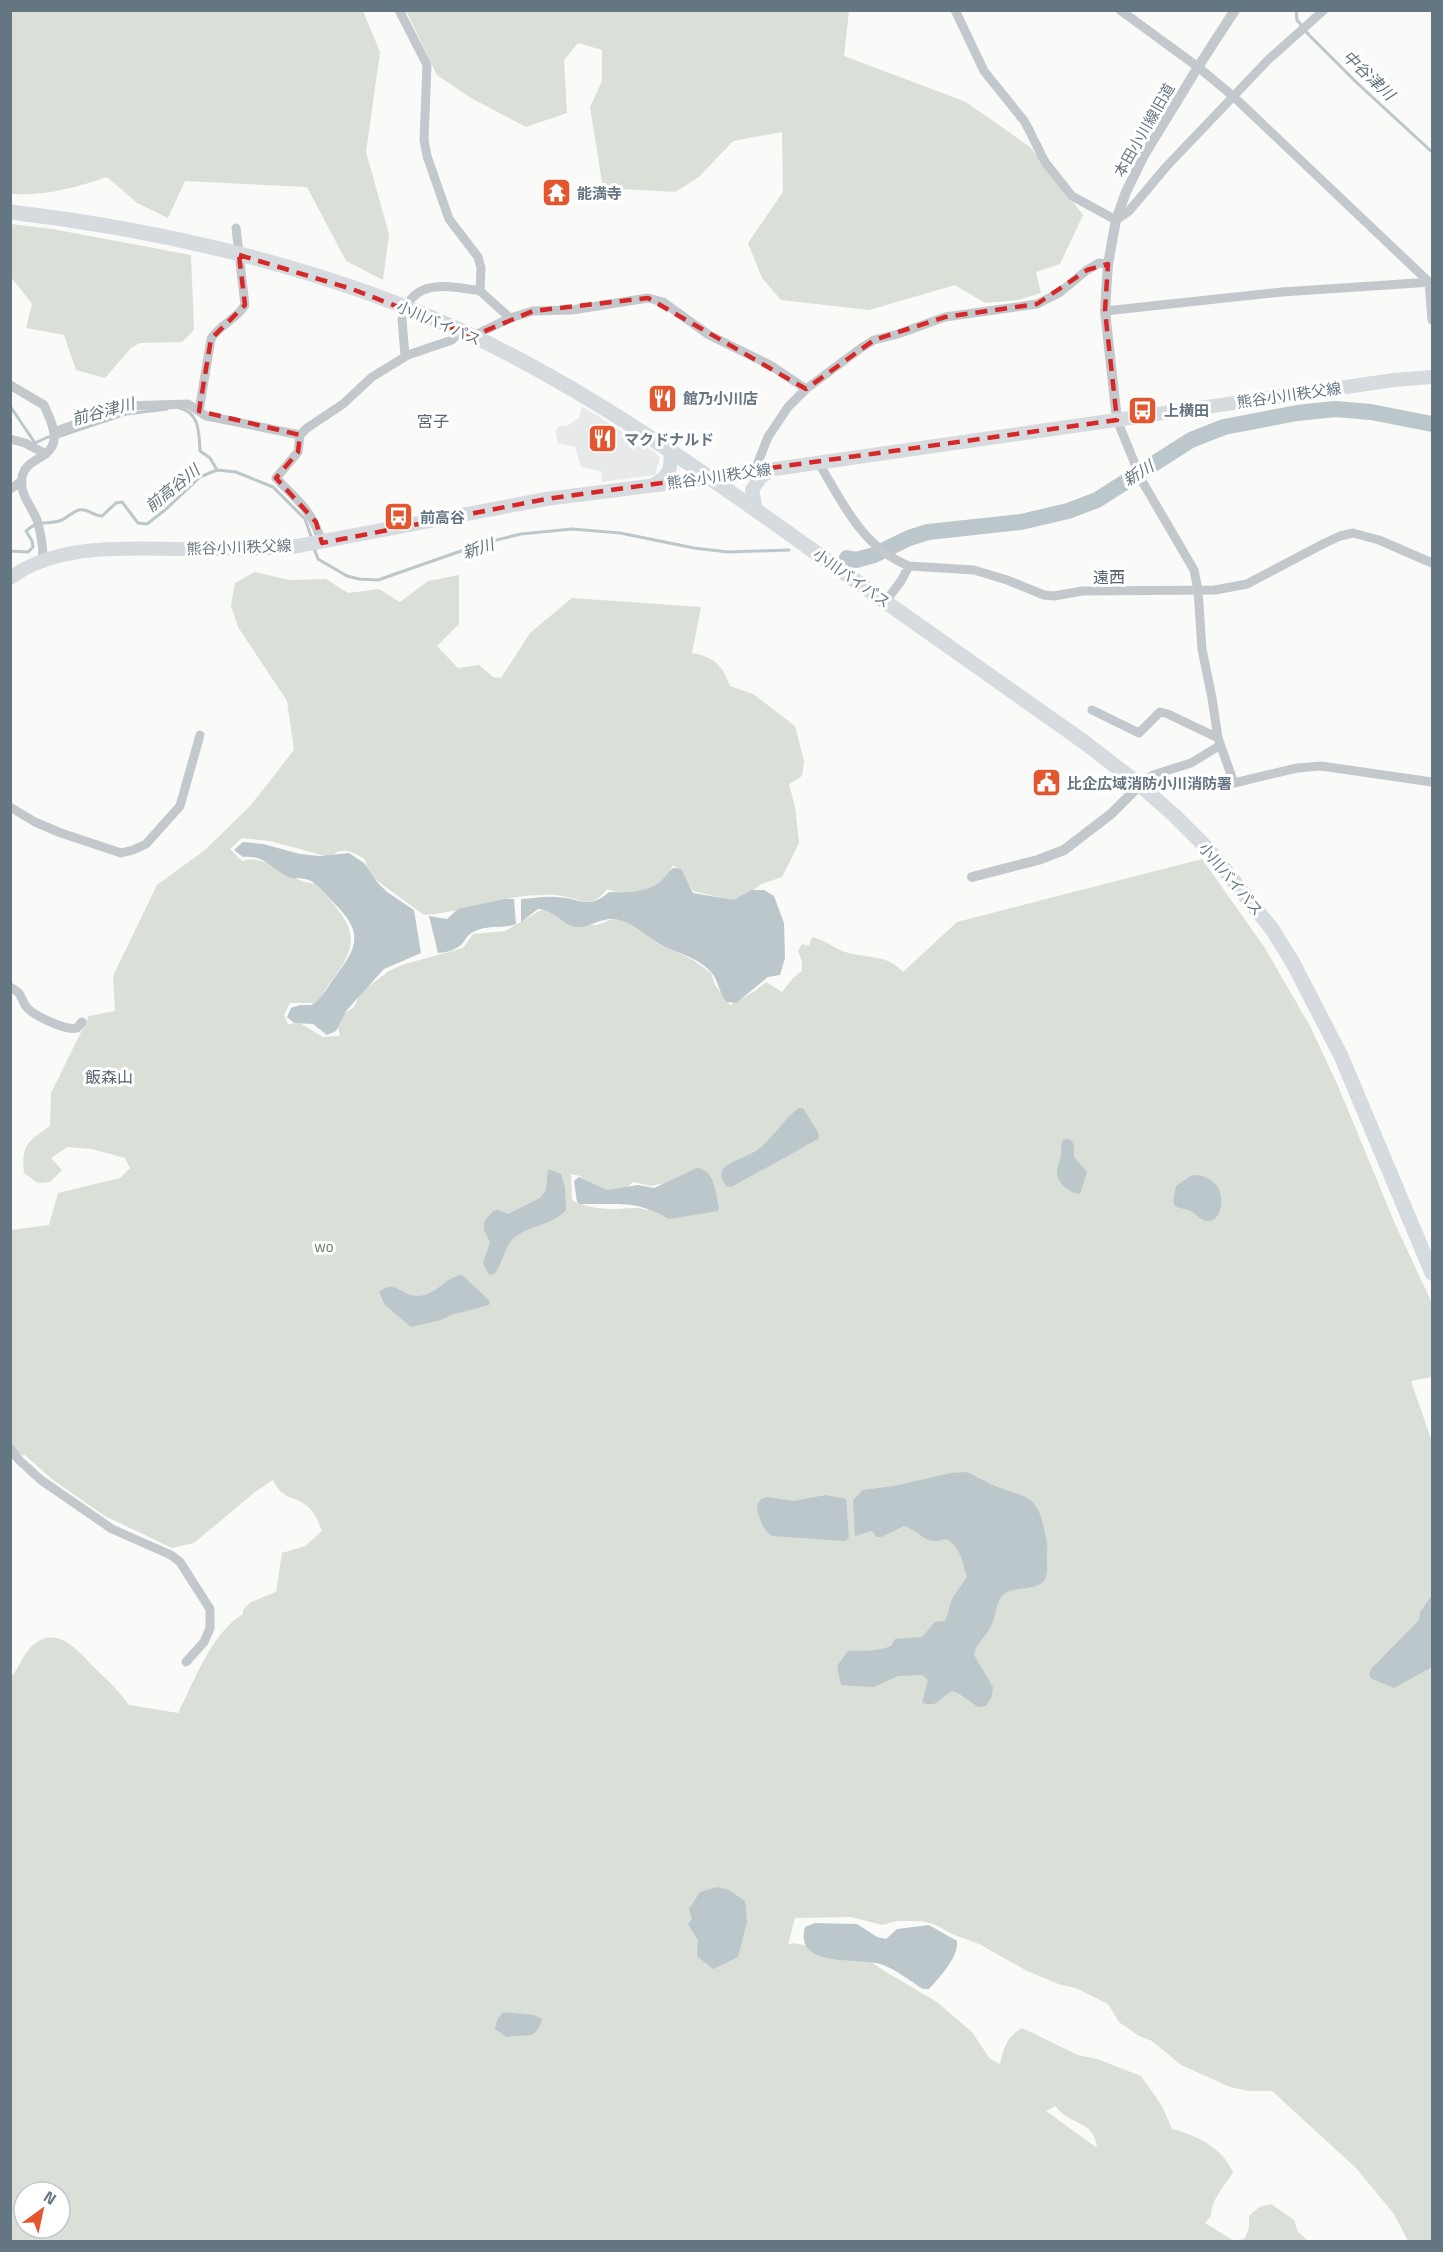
<svg xmlns="http://www.w3.org/2000/svg" width="1443" height="2252" viewBox="0 0 1443 2252" font-family="'Titillium Web','Noto Sans JP',sans-serif">
  <style>
    .built { fill: #e8e9e9 }
    .green { fill: #dadfd7; fill-rule: evenodd }
    .water { fill: #bbc7cb }
    .lines { fill: none; stroke-linecap: round; stroke-linejoin: round }
    .stream { stroke: #bbc7cb; stroke-width: 3 }
    .river { stroke: #bbc7cb; stroke-width: 16 }
    .minor { stroke: #c3c8cc; stroke-width: 9 }
    .tertiary { stroke: #c3c8cc; stroke-width: 10 }
    .primary { stroke: #d6dbdf; stroke-width: 14 }
    .trunk { stroke: #d6dbdf; stroke-width: 15 }
    .marked { fill: none; stroke: #d62828; stroke-width: 4.5; stroke-dasharray: 12 8; stroke-linejoin: round }
    .labels { text-anchor: middle; dominant-baseline: central; stroke-width: 6; stroke-linejoin: round; paint-order: stroke }
    .street-label { font-size: 15px; fill: #657683; stroke: #fff }
    .poi-label { font-size: 15px; font-weight: bold; fill: #657683; stroke: #fff; text-anchor: start }
    .park-label { font-size: 15px; fill: #687a64; stroke: #fff }
    .water-label { font-size: 16px; font-style: italic; fill: #60757c; stroke: #fff }
    .neighbourhood-label { font-size: 16px; fill: #57646e; stroke: #fff }
  </style>
  <rect width="100%" height="100%" fill="#fafaf8"/>
  <path class="built" d="M582,406L656,453L660,458L655,475L602,482L601,471L581,467L575,447L558,443L556,433L558,426H567L579,418Z"/>
  <path class="green" d="M10,11H363L380,52L366,152L389,234L383,280L346,261L307,187L185,181L168,218L137,203L107,177C76,188 44,196 11,194Z
    M406,11H849L844,56L966,102L1030,147L1083,215L1060,264L1036,272L1041,293L1018,300L985,303L955,285L869,310L781,300L762,278L748,243L783,192L782,132L733,141L699,177L675,192L603,188L590,107L602,81V50L578,43L564,60L567,113L526,127L471,98L437,75Z
    M11,224L52,229L191,255L194,330L182,342L140,343L131,348L105,378L76,370L64,335L26,328L32,304L11,277Z
    M255,572L289,580L326,579L348,593L379,589L400,602L428,581L459,575V624L437,646L458,668L479,665L493,677L501,678L530,633L572,598L701,607L692,653C715,657 722,665 730,686L753,694L795,726L804,761L802,776L789,784L795,807L799,843L782,877L761,884L739,902L693,891L681,872L673,865L664,883L628,896L607,889C591,910 582,899 562,896C554,894 546,895 538,895C499,896 463,913 424,915L368,874L365,859C350,851 344,846 329,857L270,841L242,838L230,849L242,861C274,853 285,882 317,884C340,914 366,931 340,969C329,985 325,986 319,1006L310,1003H290L284,1015L288,1024L300,1023L323,1037L340,1036L336,1019L354,1007L361,992L389,971L405,964L463,948L473,934L505,931L548,906L572,924L597,925L610,920H627L643,927L655,942L693,960L711,973L715,985L730,1005L755,991L766,982L782,992L793,978L802,971V962L798,951L802,944L809,946L812,937C824,940 832,946 842,951C863,959 887,953 903,972L957,922L1202,859L1265,948L1311,1028L1338,1086L1396,1226L1432,1303V1377L1411,1381L1432,1442V2241H1408L1394,2214L1356,2168L1272,2091H1249L1230,2087L1181,2065L1152,2041L1139,2036L1119,2022L1108,2004L1076,1988L1061,1985L1027,1971L979,1944L952,1934L934,1924L920,1921H897L882,1925L851,1917L795,1918L788,1945L794,1943L865,1958L886,1972L937,2002L972,2032L990,2059L1000,2064C1004,2048 1006,2037 1022,2028L1078,2055L1097,2059L1141,2076L1162,2106L1172,2129C1198,2136 1221,2147 1233,2172C1224,2188 1212,2197 1211,2216L1205,2223L1234,2241L11,2242V1677C19,1668 23,1654 32,1646C60,1621 82,1657 101,1674C113,1685 119,1692 129,1705L178,1713C194,1682 212,1632 243,1614V1610L251,1602L276,1592L282,1553L305,1546L322,1531C319,1523 314,1511 307,1506C294,1495 283,1501 273,1480L255,1492L194,1543L172,1548L105,1516L53,1480L25,1455L11,1456V1230L49,1225L58,1193L120,1178L130,1168L125,1158L92,1149L67,1147L51,1158L62,1170L50,1182L38,1183L24,1173C21,1145 28,1141 50,1126L51,1093L89,1016L115,1011L113,976L157,885L205,850L251,805L294,750L287,701L238,627L231,606L235,583ZM571,1174L580,1176L598,1191L620,1193L633,1182L651,1186L679,1180L647,1210C636,1206 625,1209 614,1209C600,1209 584,1207 572,1200ZM1055,2106C1058,2109 1062,2114 1066,2116C1082,2127 1094,2124 1097,2148L1046,2111ZM24,2192H60V2228H24Z
    M1271,2204L1294,2220L1298,2232L1308,2241H1237L1245,2238L1249,2227V2216L1259,2207Z"/>
  <path class="water" d="M243,842L263,844L300,854L319,856L349,853L364,863L377,882L387,892L414,910L421,953L384,969L346,1011L336,1031L327,1035L313,1024L294,1023L287,1017L291,1008L300,1005H312C321,999 324,993 330,984C355,950 368,936 333,902C326,895 319,885 309,880C303,877 294,880 287,876C269,867 265,855 243,857L234,850Z
    M673,868L681,869L693,893L734,900L751,890H764L774,896L784,923L785,958L780,975L768,977L736,1003L727,1002C718,993 719,979 710,971C696,956 675,953 658,943C642,933 630,919 609,919C599,920 588,927 578,927C562,926 556,910 538,909L521,922V899C533,899 544,896 555,897C579,897 588,911 609,892C627,893 645,893 660,882C665,878 668,872 673,868Z
    M504,899H514L516,924C501,930 487,923 470,934C466,937 464,942 461,945C455,950 445,953 438,953L429,916L447,919L458,909Z
    M799,1108H803L819,1134L818,1139L731,1187L726,1186C723,1180 719,1175 723,1169C727,1163 748,1156 756,1151C773,1139 783,1119 799,1108Z
    M1068,1139L1072,1141L1074,1146V1157L1087,1172L1080,1194C1071,1194 1057,1183 1057,1173C1057,1167 1060,1161 1061,1154C1062,1149 1060,1146 1063,1140Z
    M697,1168C715,1170 715,1192 719,1207L718,1211L669,1219C636,1199 617,1205 580,1204L577,1202L574,1181L579,1177L607,1190L638,1185L654,1188Z
    M548,1169L561,1174L565,1187L566,1210C551,1226 530,1225 515,1237C504,1245 503,1264 494,1274L489,1275L483,1263L490,1242L484,1230V1222L493,1211L498,1210L508,1214L540,1198L546,1190Z
    M1192,1175C1232,1175 1225,1222 1208,1221C1201,1221 1198,1215 1192,1212C1187,1208 1180,1209 1175,1206L1173,1201L1176,1186Z
    M462,1275L490,1301L489,1305L451,1315L441,1320L411,1327L385,1305L379,1292C397,1278 399,1297 419,1296C436,1295 446,1277 462,1275Z
    M966,1472C977,1476 985,1482 995,1486C1025,1498 1036,1493 1044,1528C1046,1537 1048,1546 1047,1555C1046,1564 1050,1574 1043,1582C1034,1590 1018,1587 1007,1592C995,1598 997,1614 992,1624C987,1637 976,1642 974,1655L993,1687L992,1696L986,1706L978,1707L958,1693L952,1691C939,1698 939,1708 922,1703L928,1680L922,1675L898,1676L874,1687L841,1685L837,1666L848,1651C865,1650 875,1652 891,1646L895,1639L922,1637L935,1622L944,1621C949,1615 948,1610 951,1602C953,1594 963,1585 967,1576C962,1562 960,1545 946,1539C924,1546 923,1532 904,1526L881,1537H877L872,1531L855,1536L853,1500L863,1490L894,1486L951,1473Z
    M826,1495L846,1499L849,1537L845,1541L772,1536C762,1530 758,1516 757,1505L761,1499L767,1497L793,1501Z
    M1432,1595V1667L1394,1688L1372,1679L1369,1675L1371,1669L1419,1620L1420,1612Z
    M717,1887L729,1890L745,1901L747,1922L738,1957L713,1969L697,1956L698,1940L688,1924L692,1919L689,1909L700,1892Z
    M815,1923L857,1924L877,1937L886,1939L897,1929L929,1925L957,1941C959,1957 939,1978 929,1989H923C910,1981 897,1970 883,1965C858,1956 794,1970 805,1927Z
    M503,2012L534,2015L542,2019L539,2028L532,2035L506,2037L495,2029L497,2020Z"/>
  <g class="lines">
    <path class="stream" d="M1296,10L1297,20L1309,35L1356,82L1432,152
      M10,406L35,443L48,437L60,436L126,414L167,409
      M179,408C200,412 199,434 200,451L210,458L217,470
      M314,548L318,559L347,576L359,579L378,580L484,543L521,534L572,529L620,533L694,548L728,552L789,550
      M10,551L28,552L33,547L32,541L26,531C40,518 47,526 62,520C69,517 75,508 84,510C91,511 94,516 102,516L116,503L122,502L138,523L147,524L165,510L200,477L217,470L236,472L273,487L305,519L312,539"/>
    <path class="river" d="M847,558L856,560L874,555L909,538L928,532L1021,522L1068,511L1097,500L1191,440L1224,427L1297,413L1335,409L1371,412L1432,424"/>
    <path class="minor" d="M399,10L427,65L424,140L427,156L449,219L478,257L481,268L480,291L510,318
      M955,10L984,71L1025,122L1045,162L1072,196L1116,220L1129,211L1166,167L1268,60L1324,10
      M1120,10L1198,67L1233,96L1429,282L1432,320
      M411,299C426,280 458,287 480,291
      M1105,311L1282,292L1432,282
      M402,319L405,356
      M473,336L510,318L533,311L572,310L648,298L663,302L709,335L770,365L806,389
      M10,385L44,405C48,415 56,429 54,440C52,459 25,458 22,477C19,494 31,505 37,520C41,533 43,546 43,560
      M199,411L211,339C219,325 237,319 245,305L236,228
      M1117,420L1142,481L1194,570L1198,590L1202,649L1212,698L1218,738L1234,783L1297,768L1321,766L1432,782
      M54,432L125,406L188,404L206,416L217,418L300,435
      M10,439L25,443L46,454
      M818,462C842,501 862,548 909,566L974,570L1007,580L1044,595L1054,596L1082,591L1215,590L1247,584L1323,544L1340,536L1353,533L1379,540L1432,563
      M755,470L768,437L788,407L806,389L861,348L874,340L898,334L945,317L1037,304L1059,293L1087,270L1099,263L1108,264
      M10,489L22,481
      M322,543C312,510 299,502 276,478L298,452L300,435L307,428L343,404L372,377L408,355L452,340L460,331
      M885,602L901,581L909,566
      M1092,710L1139,733L1160,712L1168,714L1218,738
      M1140,785L1153,775L1191,763L1219,746
      M10,807L35,822L61,833L121,853L133,850L146,844L180,806L200,735
      M10,987C21,992 20,996 25,1005C31,1015 66,1031 77,1028L82,1022
      M10,1448L19,1460L41,1480L112,1529L171,1555L180,1562L210,1609V1628L204,1642L186,1662"/>
    <path class="tertiary" d="M1117,420L1105,311L1108,264L1116,220L1126,192L1143,157L1198,67L1235,10
      M972,877L1038,860L1064,850L1111,814L1140,785"/>
    <path class="primary" d="M655,484C670,475 672,467 670,451
      M756,510L752,490L761,477L772,469
      M10,578C60,542 128,549 186,549C221,549 257,549 292,547L546,499L712,478L1394,380L1432,377"/>
    <path class="trunk" d="M10,212C165,230 334,270 475,337C593,394 699,469 805,545C898,611 991,677 1084,742L1140,785L1175,816L1208,849L1272,929L1293,963L1341,1056L1432,1273"/>
  </g>
  <path class="marked" d="M239,255L352,289L473,336L533,311L648,298L806,389L874,340L945,317L1037,304L1087,270L1108,264L1105,311L1117,420L546,499L322,543L316,522L276,478L298,452L300,435L199,411L211,339L245,305Z"/>
  <defs>
    <symbol id="temple-square" viewBox="-11 -11 22 22"><rect x="-9" y="-9" width="18" height="18" rx="4" fill="#e4572e" stroke="#fff"/><path d="M0-6L5-2H3V0L6.5 2.5H4V6H1.5V3h-3V6H-4V2.5H-6.5L-3 0V-2H-5Z" fill="#fff"/></symbol>
    <symbol id="restaurant-square" viewBox="-11 -11 22 22"><rect x="-9" y="-9" width="18" height="18" rx="4" fill="#e4572e" stroke="#fff"/><path d="M-5-6h1v4h1v-4h1v4h1v-4h1v5L-1.5 .5V6h-2V.5L-5-1ZM5-6V6H3V1.5H1.5Q1.5-4 5-6Z" fill="#fff"/></symbol>
    <symbol id="bus-square" viewBox="-11 -11 22 22"><rect x="-9" y="-9" width="18" height="18" rx="4" fill="#e4572e" stroke="#fff"/><path d="M-5-6H5V4H4V6H2V4H-2V6H-4V4H-5ZM-3.5-4V0h7V-4ZM-3.5 1.2v1.5H-2V1.2ZM2 1.2v1.5H3.5V1.2Z" fill="#fff"/></symbol>
    <symbol id="civic-square" viewBox="-11 -11 22 22"><rect x="-9" y="-9" width="18" height="18" rx="4" fill="#e4572e" stroke="#fff"/><path d="M-.6-6.5H3V-4.5H.6V-3L4-1V1h2V6H-6V1h2V-1L-.6-3ZM-1.2 2.5V6h2.4V2.5Z" fill="#fff"/></symbol>
  </defs>
  <g fill-rule="evenodd">
    <use href="#temple-square" x="540" y="176" width="33" height="33"/>
    <use href="#restaurant-square" x="646" y="382" width="33" height="33"/>
    <use href="#bus-square" x="1126" y="394" width="33" height="33"/>
    <use href="#restaurant-square" x="586" y="422" width="33" height="33"/>
    <use href="#bus-square" x="382" y="500" width="33" height="33"/>
    <use href="#civic-square" x="1030" y="766" width="33" height="33"/>
  </g>
  <g class="labels">
    <g class="street-label">
      <text transform="translate(1144 130) rotate(-60)">本田小川線旧道</text>
      <text transform="translate(439 323) rotate(23)">小川バイパス</text>
      <text transform="translate(1289 395) rotate(-8)">熊谷小川秩父線</text>
      <text transform="translate(719 476) rotate(-8)">熊谷小川秩父線</text>
      <text transform="translate(239 547) rotate(-2)">熊谷小川秩父線</text>
      <text transform="translate(852 578) rotate(35)">小川バイパス</text>
      <text transform="translate(1231 879) rotate(50)">小川バイパス</text>
    </g>
    <g class="poi-label">
      <text x="577" y="193">能満寺</text>
      <text x="683" y="398">館乃小川店</text>
      <text x="1164" y="410">上横田</text>
      <text x="624" y="439">マクドナルド</text>
      <text x="420" y="517">前高谷</text>
      <text x="1067" y="783">比企広域消防小川消防署</text>
    </g>
    <g class="park-label">
      <text x="324" y="1246">wo</text>
    </g>
    <g class="water-label">
      <text transform="translate(1369 75) rotate(43)">中谷津川</text>
      <text transform="translate(103 411) rotate(-15)">前谷津川</text>
      <text transform="translate(1138 473) rotate(-32)">新川</text>
      <text transform="translate(172 488) rotate(-39)">前高谷川</text>
      <text transform="translate(478 548) rotate(-18)">新川</text>
    </g>
    <g class="neighbourhood-label">
      <text x="433" y="421">宮子</text>
      <text x="1109" y="577">遠西</text>
      <text x="109" y="1077">飯森山</text>
    </g>
  </g>
  <rect width="1443" height="2252" fill="none" stroke="#657683" stroke-width="24"/>
  <g transform="translate(42 2210) rotate(33)"><circle r="28" fill="#ffffff" stroke="#c1c8cd" stroke-width="1.5"/>
  <path d="M0-4.5L10 22L0 15L-10 22Z" fill="#e4572e"/>
  <text y="-9" font-size="16" font-weight="bold" text-anchor="middle" fill="#657683">N</text>
  </g>
</svg>
